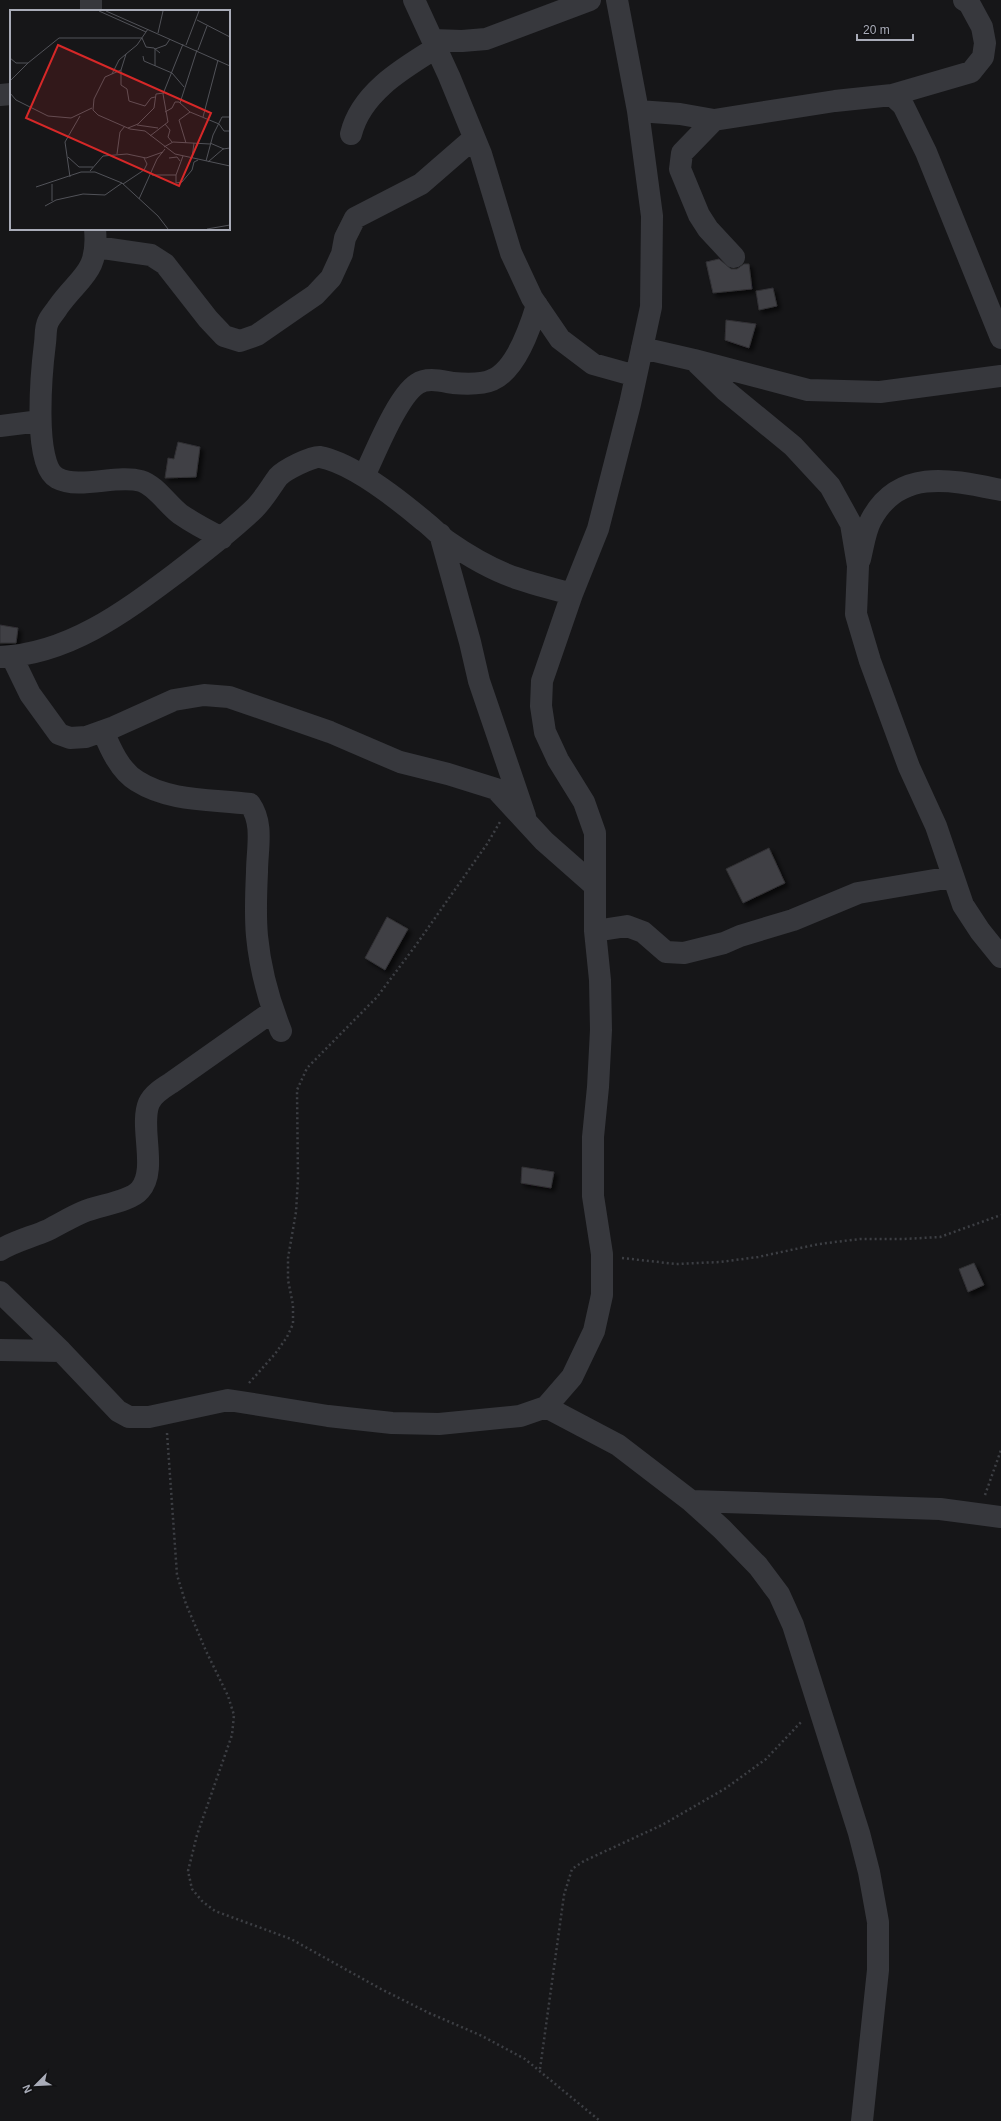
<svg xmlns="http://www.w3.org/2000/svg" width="1001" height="2121" viewBox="0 0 1001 2121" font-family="Arial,sans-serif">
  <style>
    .building { fill: #404145; stroke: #313034; filter: url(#shadow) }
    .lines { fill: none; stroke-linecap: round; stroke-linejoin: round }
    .path { stroke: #3d3f44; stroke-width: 2.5; stroke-dasharray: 2 3; stroke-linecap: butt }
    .minor { stroke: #37383d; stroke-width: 22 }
    .inset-road { fill: none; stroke: #515258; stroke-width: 1 }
    .view { fill: #d62828; fill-opacity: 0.15; stroke: #d62828; stroke-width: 2 }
    .inset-edge { fill: none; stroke: #a9acb8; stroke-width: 2 }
  </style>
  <defs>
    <filter id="shadow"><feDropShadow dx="3.5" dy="3.5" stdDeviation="2" flood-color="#0009"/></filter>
  </defs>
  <rect width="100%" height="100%" fill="#161618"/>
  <path class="building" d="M719,259L731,269H737L744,264H749L752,289L713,293L706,262Z
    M773,288L777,306L759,310L756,291Z
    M726,320L756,324L749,348L725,340Z
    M178,442L200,447L196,477L165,478L168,458L174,459Z
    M0,625L18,628L16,643H0Z
    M769,848L785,883L743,903L726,869Z
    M387,917L408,929L385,970L365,958Z
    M522,1167L554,1172L551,1188L521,1183Z
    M974,1263L984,1285L968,1292L959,1269Z"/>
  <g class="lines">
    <path class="path" d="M622,1258L676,1264L720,1262L758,1257L819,1244L860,1239H904L940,1237L1001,1215
      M249,1383L275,1354L287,1337L293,1324V1305L288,1280V1258L296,1212L298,1179L297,1090L307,1068L377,997L416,945L487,844L500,822
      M167,1433L177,1575L186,1604L206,1651L228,1696L234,1715L232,1735L197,1835L188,1871L192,1889L202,1901L215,1911L291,1939L381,1989L429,2013L482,2036L525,2059L600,2121
      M985,1495L1001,1450
      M540,2069L564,1895L572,1869L584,1861L662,1825L726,1788L766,1759L802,1721"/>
    <path class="minor" d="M91,0V11
      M414,0L449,76L481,154L511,253L532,298L560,339L593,364L636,376
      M433,40L462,41L486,39L590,0
      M0,95L11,94
      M892,95L971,72L983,57L985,43L982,27L969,3L964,0
      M638,111L680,114L714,120L835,101L892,95L903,105L926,152L1001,338
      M714,120L682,153L680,169L699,215L708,229L734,257
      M351,134C361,93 402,69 436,48
      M95,229C99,273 80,276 58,307C55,312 50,317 48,322C45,328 46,337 45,343C42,367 32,466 57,478C80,490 116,474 141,481C155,485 168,505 180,514C193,523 208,531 222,538
      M96,247L151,255L165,264L208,319L224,336L240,341L257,335L296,308L315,295L331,278L342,254L345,238L355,218L421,184L474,138
      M642,348L694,360L808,390L880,392L1001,376
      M694,360L726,391L793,446L830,486L851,524L858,566L856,614L870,661L909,767L936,826L963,905L980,931L1001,957
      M0,426L40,421
      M364,476C375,454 397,397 417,384C427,377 441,381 453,383C465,384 481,385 492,380C516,370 530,328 537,305
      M440,534L470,642L479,681L525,816
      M860,559C863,547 865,531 871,520C899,467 952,480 1001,490
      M0,657C68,654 123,613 175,574C202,553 229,533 254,509C264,499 270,488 278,477C284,470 312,456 320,457C352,463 399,500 424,521C432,527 439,535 447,541C467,555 493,570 516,578C534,584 553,589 572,594
      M12,657L30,694L59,734L70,738L86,737L114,727L174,700L204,695L229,697L330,732L400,762L448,774L496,789L544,841L595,886
      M103,731C110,748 120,771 137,781C170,802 212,799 250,804C264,824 257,849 257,872C256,893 255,915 257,936C260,968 269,1001 281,1031
      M595,931L627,926L643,932L666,952L684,953L724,943L740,936L793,920L858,893L952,877
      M0,1250C15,1241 32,1237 48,1230C60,1224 71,1217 83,1212C99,1205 130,1202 140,1190C158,1170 139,1126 149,1103C153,1094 163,1088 171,1083L273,1011
      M0,1292L61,1351L118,1411L129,1417H149L228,1400L328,1416L392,1423L439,1424L520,1416L546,1407L572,1377L594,1331L602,1295V1254L593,1196V1137L598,1087L601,1030L600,980L595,931V833L584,802L558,760L545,732L541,706L542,681L572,594L598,529L630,404L651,307L652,216L638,111L617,0
      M0,1350L61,1351
      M546,1407L618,1445L691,1501L722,1529L758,1566L779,1594L793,1625L859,1833L869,1872L878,1922V1970L862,2121
      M691,1501L940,1509L1001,1517"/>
  </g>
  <g transform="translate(10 10)">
    <rect width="220" height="220" fill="#161618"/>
    <path class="inset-road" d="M89,1L136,22M96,1L220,56M187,10L220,27M138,19L127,35L116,44L111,60L95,67L84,89L83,100L88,105L120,119L135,121L165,144L220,156M148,23L153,1M176,35L189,1M145,39L156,35L160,29M188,40L197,16M133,46L134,51L162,63M0,48L6,53H18M145,56V39M111,60V75L117,79L119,91M162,63L174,77M102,64L109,50L116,44M0,71L18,53L49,28H132L136,37L144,38L150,43M0,83L6,90L38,106L61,108L82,98M119,91L135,96L141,88L145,87M170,93L187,40M155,102L162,98L165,92H169L180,102L209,114M193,107L208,50M155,114L160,120L158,127L162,132M209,114L214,121H220M127,115L148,118M118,118L128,114L144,98L146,84L154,83M140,126L158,112L153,84L173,34M176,133L169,110L180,102M200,133L214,139M154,137L163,132L200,134M107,144L110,122L115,116M58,147L69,157H83M159,148L167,147L170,151M182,148L184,133M196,151L203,125L212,107H220M198,152L213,139L220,138M80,161L93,146L117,144L136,148L153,142M142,165H166L173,146M166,165V173L172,172L182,160L184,152L188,150M60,167L55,132L70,106M42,174V191M113,174L134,160L137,154L134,148M26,177L71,162H85L112,173L148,206L158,219M129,189L147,149L155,139M35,196L46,190L73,184L95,185L112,173M197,219L220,215"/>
    <path class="view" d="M48,35L201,103L169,176L16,108Z"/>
    <rect width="220" height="220" class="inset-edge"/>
  </g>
  <g transform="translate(36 2085) rotate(246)" stroke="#111113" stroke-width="3" paint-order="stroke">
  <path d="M0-3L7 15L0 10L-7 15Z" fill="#a9acb8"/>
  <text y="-6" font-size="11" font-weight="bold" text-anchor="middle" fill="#a9acb8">N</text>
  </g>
  <path d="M857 34v6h56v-6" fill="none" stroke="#a9acb8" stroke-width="2"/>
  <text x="863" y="34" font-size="12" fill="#a9acb8" stroke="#111113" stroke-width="3" paint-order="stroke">20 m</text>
</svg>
